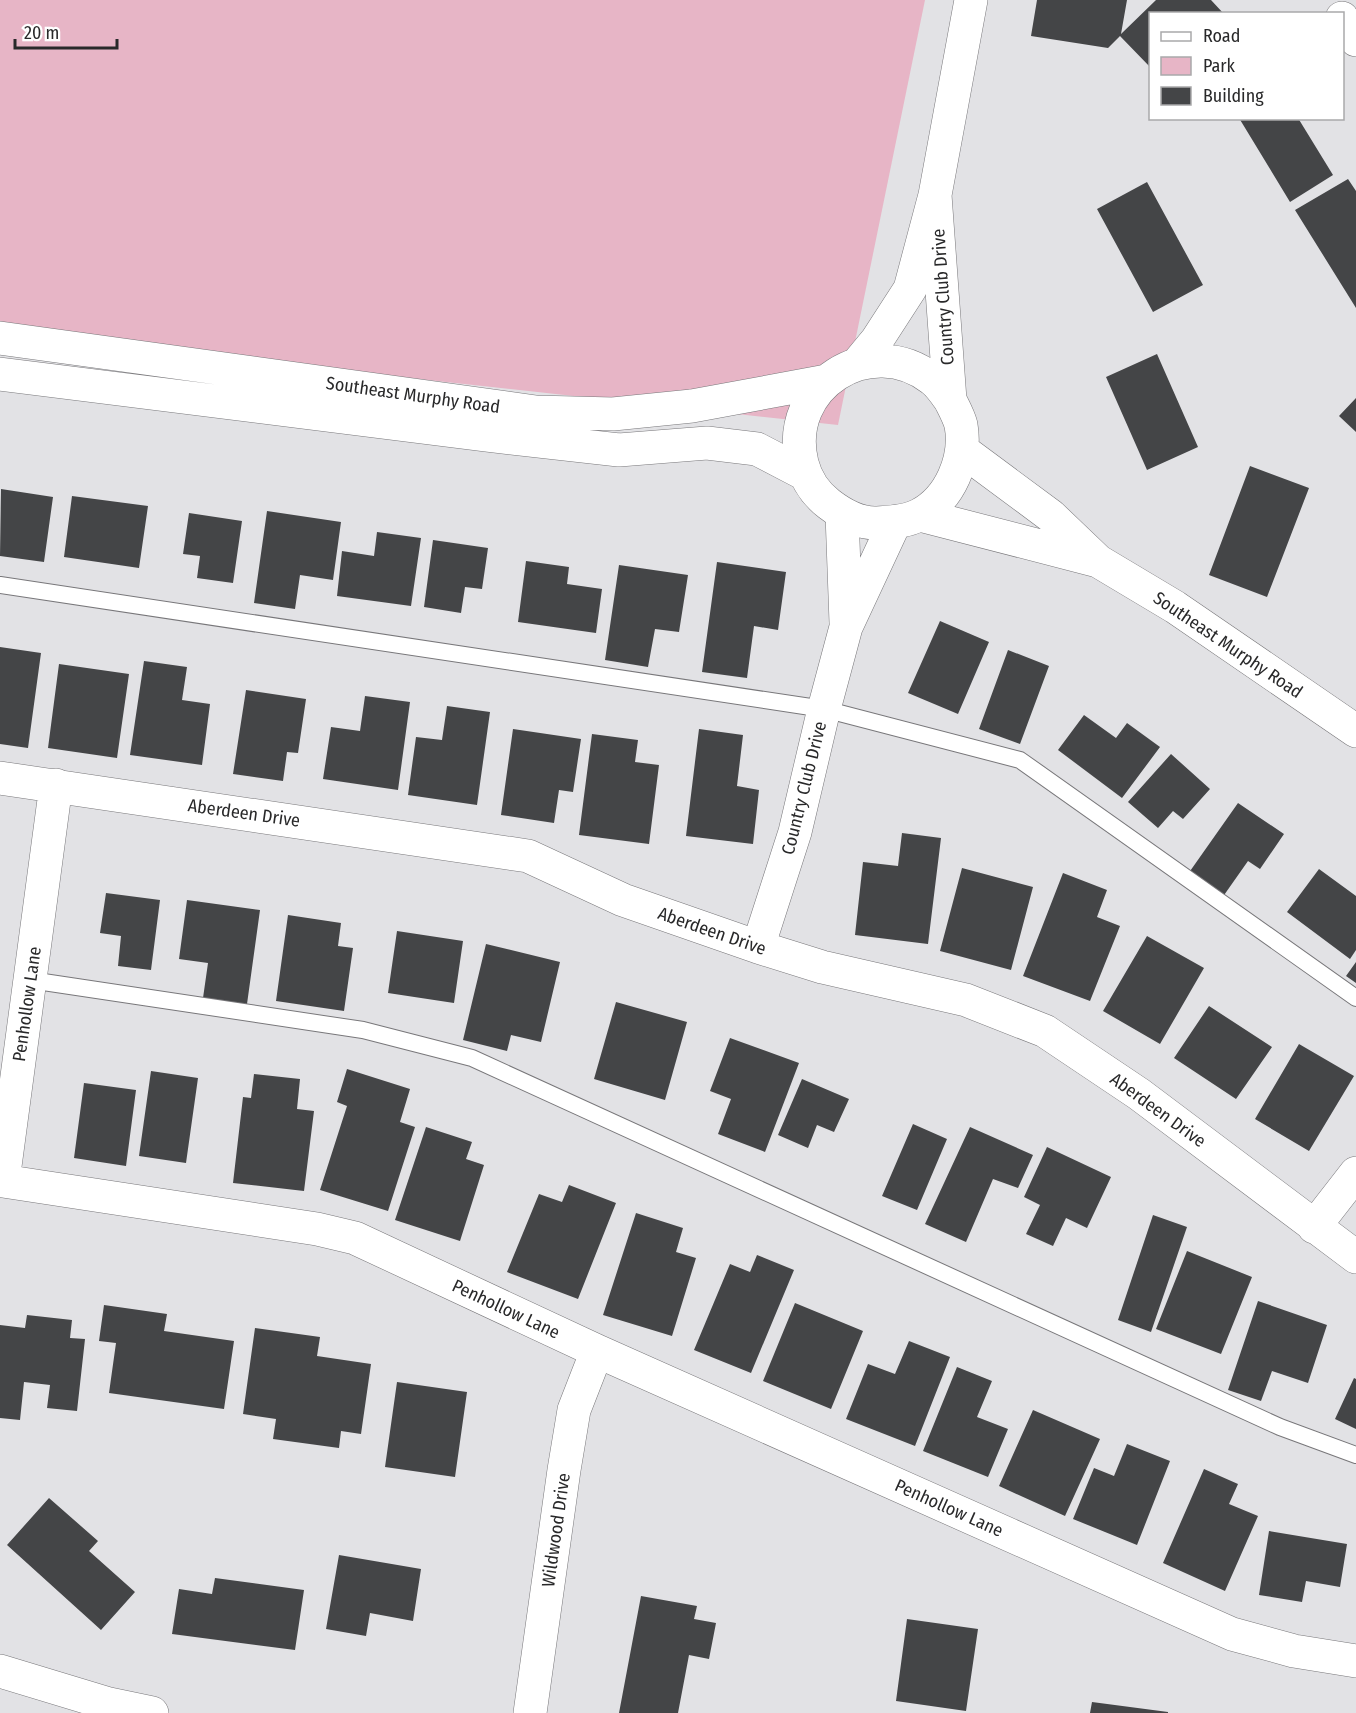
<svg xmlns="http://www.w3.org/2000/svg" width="1356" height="1713" viewBox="0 0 1356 1713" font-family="'Fira Sans Condensed',sans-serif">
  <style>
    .green { fill: #e7b5c6 }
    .building { fill: #444547 }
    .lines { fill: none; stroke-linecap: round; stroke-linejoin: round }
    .lane-casing { stroke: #78777a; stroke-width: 18 }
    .street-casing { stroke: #78777a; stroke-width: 34 }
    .secondary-casing { stroke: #78777a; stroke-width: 34 }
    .lane { stroke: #fff; stroke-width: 16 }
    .street { stroke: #fff; stroke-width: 33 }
    .secondary { stroke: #fff; stroke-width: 33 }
    .labels { text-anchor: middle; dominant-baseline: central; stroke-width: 6; stroke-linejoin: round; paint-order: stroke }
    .street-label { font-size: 18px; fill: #29292a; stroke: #fff }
  </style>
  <rect width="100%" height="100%" fill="#e2e2e5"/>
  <path class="green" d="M0,0H925L838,425L0,333Z"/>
  <path class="building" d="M1037,0H1127L1121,34L1156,0H1211L1224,14H1150V67L1120,36L1108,48L1031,36Z
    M1239,118H1298L1333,175L1290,202Z
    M1348,179L1356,191V308L1295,210Z
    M1147,182L1203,285L1153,312L1097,209Z
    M1157,354L1198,447L1147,470L1106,377Z
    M1356,398V432L1339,416Z
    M1250,466L1309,488L1267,597L1209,575Z
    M1,489L53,497L44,562L0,556Z
    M72,496L148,506L139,568L64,557Z
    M267,511L341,522L333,580L300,575L295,609L254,603Z
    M189,513L242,521L233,583L197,578L200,556L183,554Z
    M377,532L421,538L411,606L337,596L342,551L374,556Z
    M433,540L488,548L482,589L465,587L461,613L424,607Z
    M526,561L569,567L567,584L602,589L596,633L518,622Z
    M717,562L786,572L778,630L754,626L747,678L702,672Z
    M619,565L688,575L679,632L655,629L648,667L605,660Z
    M940,621L989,642L958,714L908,693Z
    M0,647L41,653L28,748L0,744Z
    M1008,650L1049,666L1020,744L979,729Z
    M144,661L187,667L182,700L210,704L202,765L130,755Z
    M59,664L129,674L117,758L48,748Z
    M246,690L306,699L298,753L287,752L283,781L233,774Z
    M365,696L410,702L398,790L323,779L331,727L360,731Z
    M447,706L490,712L477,805L408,795L416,737L442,740Z
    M1084,715L1116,738L1127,723L1160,747L1122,798L1058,750Z
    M513,729L581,739L573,792L559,790L554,823L501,815Z
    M699,729L743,735L737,786L759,790L753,844L686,836Z
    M592,734L638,740L635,762L659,765L649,844L579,835Z
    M1171,754L1210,789L1183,819L1173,811L1158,828L1128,802Z
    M1238,803L1284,834L1260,869L1248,861L1222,898L1188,874Z
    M902,833L941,838L928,944L855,935L863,862L898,866Z
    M962,868L1033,887L1011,970L940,951Z
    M1319,869L1356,896V950L1350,959L1287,912Z
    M1063,873L1107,890L1097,917L1120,926L1090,1001L1023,976Z
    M106,893L160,900L151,970L118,966L121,936L100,933Z
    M187,900L260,910L247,1004L203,998L208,963L179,959Z
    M288,915L341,923L338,946L353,948L344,1011L276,1001Z
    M397,931L463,941L454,1003L388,993Z
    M1147,936L1204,968L1160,1044L1103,1011Z
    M486,944L560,962L541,1042L511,1035L507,1051L463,1040Z
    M1356,962V983L1346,976Z
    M616,1002L687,1022L665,1100L594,1079Z
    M1209,1006L1272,1047L1236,1099L1174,1058Z
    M730,1038L799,1063L765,1152L718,1134L731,1099L710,1091Z
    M1299,1044L1354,1076L1309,1151L1255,1119Z
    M347,1069L410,1089L400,1122L415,1127L388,1211L320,1190L347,1106L337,1102Z
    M151,1071L198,1078L186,1163L139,1156Z
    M254,1074L300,1079L297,1109L314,1111L304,1191L233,1183L243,1097L251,1098Z
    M802,1079L849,1099L834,1132L817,1125L808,1148L778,1135Z
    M84,1083L136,1090L126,1166L74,1158Z
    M913,1124L947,1139L917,1210L882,1196Z
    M426,1127L472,1142L466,1159L484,1165L460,1241L395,1220Z
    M970,1127L1033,1155L1018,1188L993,1179L966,1242L925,1224Z
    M1047,1147L1111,1177L1087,1228L1066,1218L1053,1246L1026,1234L1040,1205L1024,1197Z
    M569,1185L616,1203L578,1299L507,1272L539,1194L562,1202Z
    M636,1213L683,1228L676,1252L696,1258L672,1336L603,1315Z
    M1153,1215L1187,1227L1151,1332L1118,1320Z
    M1187,1251L1252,1277L1221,1354L1156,1329Z
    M757,1255L794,1270L751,1373L694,1350L730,1264L750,1272Z
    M1258,1301L1327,1325L1308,1383L1272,1371L1261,1401L1228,1390Z
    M795,1303L863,1331L831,1409L763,1381Z
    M104,1305L167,1314L164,1331L234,1341L224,1409L109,1393L116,1343L99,1341Z
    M27,1315L72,1320L70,1338L85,1339L77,1411L47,1408L50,1385L24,1382L20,1420L0,1418V1325L25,1328Z
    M255,1328L320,1337L317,1356L371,1364L361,1434L341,1431L339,1448L273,1439L276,1419L243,1414Z
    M909,1341L950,1357L915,1446L846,1419L868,1364L895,1374Z
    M957,1367L992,1381L977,1417L1008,1429L988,1477L923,1451Z
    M1354,1378L1356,1379V1429L1335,1419Z
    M397,1382L467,1392L455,1477L385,1467Z
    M1033,1410L1100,1439L1065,1516L999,1486Z
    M1127,1444L1170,1461L1137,1545L1073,1519L1094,1468L1114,1476Z
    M1204,1469L1238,1484L1229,1504L1258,1516L1225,1591L1163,1563Z
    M49,1498L98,1541L89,1551L135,1592L101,1630L7,1545Z
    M1269,1531L1347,1544L1340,1587L1306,1581L1302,1602L1259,1595Z
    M339,1555L421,1569L413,1621L370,1613L366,1636L326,1629Z
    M215,1578L304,1590L295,1650L172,1634L179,1589L212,1594Z
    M641,1596L697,1606L694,1619L716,1623L709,1659L689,1655L678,1713H619Z
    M907,1619L978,1629L966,1711L896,1701Z
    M1092,1702L1168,1712V1713H1090Z"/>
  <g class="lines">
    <defs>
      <path id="lane" d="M0,585L824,709L1020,760L1356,998
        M30,980L363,1030L472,1058L1280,1427L1356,1455"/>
      <path id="street" d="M1342,18L1356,40
        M842,514L846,623
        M0,778L528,856L623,900L758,947L822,967L966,1000L1045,1031L1139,1094L1356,1257
        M56,785L3,1181L317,1229L355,1238L597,1351L1232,1634L1294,1651L1356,1661
        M758,947L795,832L824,709L846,627L895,522
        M1314,1227L1356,1173
        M0,1671L109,1704L152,1713
        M530,1713L564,1470L574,1410L597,1351"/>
      <path id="secondary" d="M935,195L950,400C954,408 959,417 961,425C967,459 950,499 919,515C906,522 890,522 875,523C858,523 842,514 829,504C816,494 806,479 802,463C783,386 870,331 932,379C939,384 945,393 950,400
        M0,338L536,412L613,414L692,406L827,381
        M858,363L877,340L910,289L935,195L971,0
        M0,374L485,435L619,450L707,443L757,449L805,474
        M962,450L1051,516L1097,560
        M920,515L1098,561L1175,607L1356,731"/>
    </defs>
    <use href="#lane" class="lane-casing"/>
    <use href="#street" class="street-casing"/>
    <use href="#secondary" class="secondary-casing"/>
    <use href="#lane" class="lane"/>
    <use href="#street" class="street"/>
    <use href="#secondary" class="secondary"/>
  </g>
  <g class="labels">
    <g class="street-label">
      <text transform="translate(943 297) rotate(-94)">Country Club Drive</text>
      <text transform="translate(413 395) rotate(8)">Southeast Murphy Road</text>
      <text transform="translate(1228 645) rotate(34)">Southeast Murphy Road</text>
      <text transform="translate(804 788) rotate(-76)">Country Club Drive</text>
      <text transform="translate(244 813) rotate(8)">Aberdeen Drive</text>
      <text transform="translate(712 931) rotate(19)">Aberdeen Drive</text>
      <text transform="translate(27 1004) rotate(-82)">Penhollow Lane</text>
      <text transform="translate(1158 1110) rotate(36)">Aberdeen Drive</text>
      <text transform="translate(506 1309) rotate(25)">Penhollow Lane</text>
      <text transform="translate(949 1508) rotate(24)">Penhollow Lane</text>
      <text transform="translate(556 1530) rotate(-82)">Wildwood Drive</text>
    </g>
  </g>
  <rect x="1149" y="12" width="195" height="108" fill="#ffffff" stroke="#a9a9aa" stroke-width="1.5"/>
  <rect x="1161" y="32" width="30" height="9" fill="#ffffff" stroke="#a9a9aa" stroke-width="1.5"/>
  <text x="1203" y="42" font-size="18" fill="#29292a">Road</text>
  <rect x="1161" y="57" width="30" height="18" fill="#e7b5c6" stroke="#a9a9aa" stroke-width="1.5"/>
  <text x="1203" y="72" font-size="18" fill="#29292a">Park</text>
  <rect x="1161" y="87" width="30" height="18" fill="#444547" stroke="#a9a9aa" stroke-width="1.5"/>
  <text x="1203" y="102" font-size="18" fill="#29292a">Building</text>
  <path d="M15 39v9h102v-9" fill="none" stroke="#29292a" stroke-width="3"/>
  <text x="24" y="39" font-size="18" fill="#29292a" stroke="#ffffff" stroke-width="4.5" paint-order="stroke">20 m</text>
</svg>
